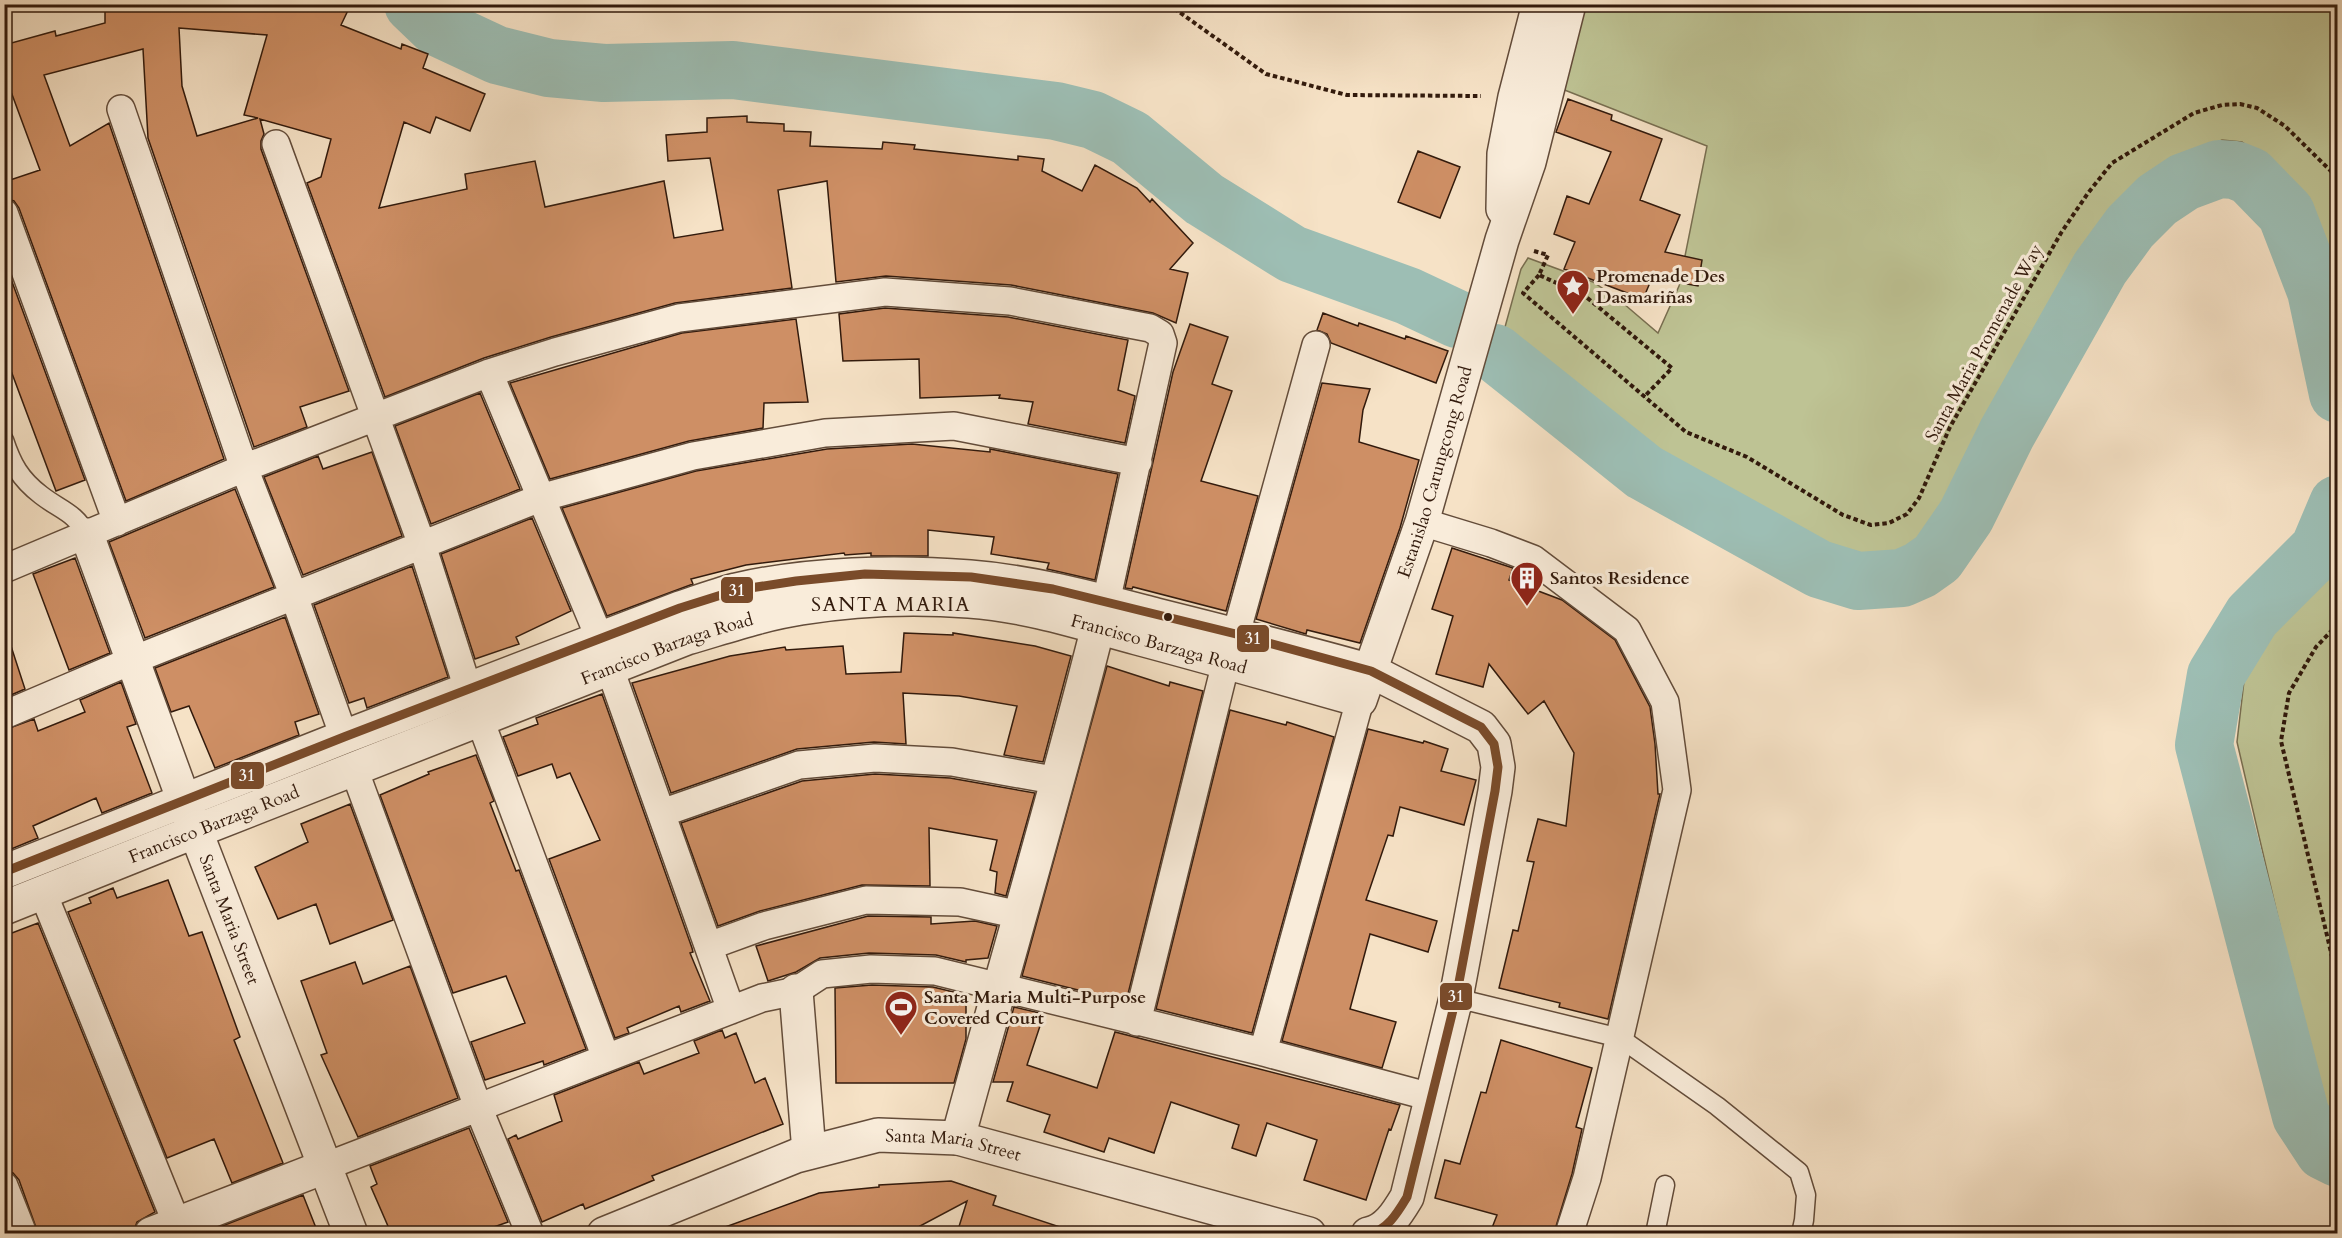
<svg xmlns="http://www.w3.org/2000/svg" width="2342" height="1238" viewBox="0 0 2342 1238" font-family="Cardo,serif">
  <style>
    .green { fill: #bec394; stroke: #786e50; stroke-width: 1.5 }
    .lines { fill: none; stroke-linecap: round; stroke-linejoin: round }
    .river { stroke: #9dbeb4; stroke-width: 58 }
    .building { fill: #ce8f65; stroke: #321a0c; stroke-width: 1.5; fill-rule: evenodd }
    .service-casing { stroke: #634c3a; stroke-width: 21 }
    .pedestrian-casing { stroke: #634c3a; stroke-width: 30 }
    .minor-casing { stroke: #634c3a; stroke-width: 36 }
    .tertiary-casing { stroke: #634c3a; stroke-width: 36 }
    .path { stroke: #321a0c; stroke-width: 4; stroke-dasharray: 4.5 3; stroke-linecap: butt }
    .service { stroke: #f9ecda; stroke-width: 18 }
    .pedestrian { stroke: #f9ecda; stroke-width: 27 }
    .minor { stroke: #f9ecda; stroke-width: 33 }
    .tertiary { stroke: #f9ecda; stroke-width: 33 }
    .bus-1-casing { stroke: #f9ecda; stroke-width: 14 }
    .bus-1 { stroke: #7a4b2a; stroke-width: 9 }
    .bus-dot { fill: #321a0c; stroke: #f9ecda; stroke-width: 2 }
    .labels { text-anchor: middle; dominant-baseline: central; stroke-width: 6; stroke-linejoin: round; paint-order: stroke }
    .poi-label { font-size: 18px; font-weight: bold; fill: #321a0c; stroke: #f9ecda; text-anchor: start }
    .street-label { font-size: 18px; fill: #321a0c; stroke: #f9ecda }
    .neighbourhood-label { font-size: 20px; letter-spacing: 1.5px; fill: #321a0c; stroke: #f9ecda }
    .line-badge { stroke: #f9ecda; stroke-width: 2 }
    .badge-label { font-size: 16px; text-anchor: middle; font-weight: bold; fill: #fff }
  </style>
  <rect width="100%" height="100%" fill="#f6e2c6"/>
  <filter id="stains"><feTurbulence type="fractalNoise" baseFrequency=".00333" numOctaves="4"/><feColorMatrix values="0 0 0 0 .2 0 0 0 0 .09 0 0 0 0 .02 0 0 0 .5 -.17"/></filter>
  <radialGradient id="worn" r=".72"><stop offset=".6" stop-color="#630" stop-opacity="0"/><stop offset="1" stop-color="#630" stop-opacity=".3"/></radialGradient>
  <path class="green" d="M1586,5H2337V279L2324,237L2303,200L2259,155L2242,142L2222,140L2173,161L2141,184L2114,210L2082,253L1989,420L1947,505L1923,540L1899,556L1863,560L1827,546L1653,452L1505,327L1521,269L1528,258L1593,282L1617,298L1658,333L1679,286L1707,146L1562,89Z
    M2337,562V1131L2321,1102L2237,742L2244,681L2269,632L2321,582Z"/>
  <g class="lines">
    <path class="river" d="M413,4L437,27L497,55L549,68L604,73L733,70L1056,111L1093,120L1130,138L1204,199L1292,254L1408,296L1457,319
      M1495,353L1644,472L1819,569L1858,581L1902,578L1920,570L1937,558L1966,516L2007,433L2100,268L2130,227L2157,200L2184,182L2219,169L2235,170L2250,176L2286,213L2316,291L2338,394
      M2338,504L2319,549L2252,616L2216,675L2204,745L2301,1116L2324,1151L2338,1158"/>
  </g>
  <path class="building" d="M105,4H351L341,25L401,49L402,44L428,54L423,68L485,94L470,131L436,117L430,133L404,122L379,208L467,189L465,174L535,161L545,207L664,181L674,238L723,230L710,158L668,161L666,135L707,132V118L747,116V122L784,124V131L811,132L810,146L882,149L883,142L915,145L914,149L1018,160V156L1044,159L1042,171L1082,191L1095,165L1137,188L1150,202L1152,199L1193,243L1170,269L1188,273L1176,323L1153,313L1011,285L886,276L836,282L827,181L778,190L792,288L675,303L551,337L484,358L385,397L307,183L321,177L331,139L260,119L264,134L261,141V149L349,391L300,407L307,427L254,447L148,138L143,49L44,75L70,146L109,123L224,459L126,501L19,208L14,201L4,198V182L40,170L10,89L4,91V45L55,31L56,36L105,23ZM179,28L267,35L244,115L258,118L197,136L182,86Z
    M1568,99L1612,115L1611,120L1662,139L1640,200L1680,215L1665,252L1702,260L1698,286L1652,278L1643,299L1564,269L1575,242L1554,234L1567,196L1589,204L1611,152L1556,132Z
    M1418,151L1460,167L1440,218L1398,202Z
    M4,260L85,480L56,491L4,352Z
    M885,308L1008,317L1128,340L1118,390L1135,396L1125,443L1028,424L1033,402L999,398L1000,395L920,398L919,359L843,361L839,314Z
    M1323,313L1358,326L1359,323L1405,339L1406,336L1448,351L1436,383L1331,343L1327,334L1317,330Z
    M796,319L808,402L764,403L763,428L689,441L550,479L510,383L682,333Z
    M1190,324L1228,337L1212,384L1232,391L1201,481L1258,496L1226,611L1133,587L1132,589L1125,588L1173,372Z
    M1322,383L1370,389L1363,410L1359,442L1419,460L1400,528L1360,643L1307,630L1306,634L1256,619Z
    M480,393L520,489L431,524L395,426Z
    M912,444L990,452V449L1118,474L1095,580L1047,569L1049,563L991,554L994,537L928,530V556H871V553L845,555L844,553L746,565L691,579L693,584L607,616L562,508L696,471L827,449Z
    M372,452L402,536L303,575L264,477L318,456L323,469Z
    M235,489L274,587L145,638L109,542Z
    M532,518L571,611L516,637L519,644L475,659L441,554Z
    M1452,548L1513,568L1509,580L1562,600L1615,640L1650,707L1655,744L1658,794H1660L1608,1019L1559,1007L1560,1003L1499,988L1513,930L1518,931L1534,862L1527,861L1538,819L1566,826L1574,753L1544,701L1528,714L1489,664L1483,687L1436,674L1453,616L1432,609Z
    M75,558L110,653L69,670L33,574Z
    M412,566L448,677L367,708L364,698L349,703L314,605Z
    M285,617L319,714L295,722L299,735L215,768L189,706L171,712L155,668Z
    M904,633L953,635V633L1035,646L1071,656L1043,762L1004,755L1017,706L959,696L903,693L906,744L874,742L797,749L671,793L632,683L730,656L785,647L786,650L843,646L846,674L901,672Z
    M10,643L25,689L4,698V644Z
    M1107,666L1169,686L1170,682L1203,691L1126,1002L1022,976Z
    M121,682L136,724L127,727L152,793L102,813L96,798L33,826L38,838L4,852V730L34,719L38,731L85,712L80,700Z
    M602,694L692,948L693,952L690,953L710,1001L681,1012L679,1006L627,1028L629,1033L615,1038L549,859L600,840L570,773L557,778L552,764L518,776L503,737L538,724L536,718Z
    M1230,710L1286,725L1287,722L1334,737L1252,1033L1156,1009Z
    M1368,729L1423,743L1424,741L1448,749L1441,771L1476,780L1464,825L1400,807L1393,836L1388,835L1366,900L1437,921L1428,952L1370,934L1350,1009L1396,1022L1382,1068L1282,1041Z
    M476,755L494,801L490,803L516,871L519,870L586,1049L544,1065L543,1061L485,1080L471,1042L525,1023L506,976L453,993L380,795L429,774L428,772Z
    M875,774L950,778L1035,793L1006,896L995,893L997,872L990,870L997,840L929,828L930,886L862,885L760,911L718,926L681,823L802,781Z
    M350,804L393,920L330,944L316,904L278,919L255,867L308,842L301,824Z
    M168,880L189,936L202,932L240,1037L234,1040L283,1163L232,1183L214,1139L167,1158L68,912L91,903L89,898L113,888L117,898Z
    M868,916L931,917V924L975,921L997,926L988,958L966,960V962L936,955L869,953L820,958L796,972L768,981L756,946Z
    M38,923L155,1212L137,1222L133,1233H38L19,1180L13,1173L4,1171V936Z
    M355,962L363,984L410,966L458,1098L358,1137L321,1055L327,1053L301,981Z
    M872,985L933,987L966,995V1039L954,1083H836L835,988Z
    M1014,1007L1044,1014L1027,1065L1097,1088L1115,1032L1400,1105L1391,1130L1389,1129L1366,1200L1304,1180L1317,1140L1267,1123L1256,1156L1232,1148L1239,1125L1171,1102L1154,1153L1109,1138L1104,1152L1044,1132L1050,1115L1007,1101L1013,1082H993Z
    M722,1030L725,1038L736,1033L755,1083L765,1078L783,1124L652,1176L654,1180L585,1209L583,1204L542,1222L508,1139L516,1135L518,1139L562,1121L554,1095L639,1062L644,1074L699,1053L694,1041Z
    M1501,1040L1592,1068L1576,1127L1582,1129L1572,1174L1554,1233H1490L1497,1215L1435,1198L1445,1160L1460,1164L1481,1092L1486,1093Z
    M469,1128L508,1222L477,1233H391L371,1187L377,1184L370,1166Z
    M951,1181L996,1196L993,1205L1063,1228V1233H957L967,1201L907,1233H718L717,1230L819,1193L879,1187V1185Z
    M303,1195L318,1233H204Z"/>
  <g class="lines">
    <defs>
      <path id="service" d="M4,440C12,464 20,479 41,495C60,510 75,512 87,535
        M1456,998L1620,1038L1717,1106L1799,1172L1806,1195L1804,1220L1801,1234
        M1655,1234L1665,1185"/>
      <path id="pedestrian" d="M121,109L244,468L294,596L344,737
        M276,144L422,545L468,689
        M4,213L117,522
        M489,373L600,639
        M1422,522L1491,543L1533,559L1627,630L1665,702L1677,790L1587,1178L1569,1234
        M4,569L244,468L489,373L555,352L679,318L885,292L1010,301L1150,328L1160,334L1163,343L1106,602
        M1236,634L1316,345
        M610,669L731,1010
        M4,715L133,660L540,498L693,456L825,433L954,426L1138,462
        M480,720L606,1058
        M354,769L478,1107L530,1234
        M662,813L799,765L875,758L952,762L1059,781
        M43,893L181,1234
        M709,946L764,926L866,900L960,902L1020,915
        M1137,1022L1226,662
        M1263,1052L1360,700
        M324,1167L762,998L796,991L822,974L871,969L935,971L1263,1052L1431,1097
        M4,1186L23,1234"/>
      <g id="minor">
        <path id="s1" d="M87,535L184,801L351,1234"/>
        <path d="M796,991L809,1152"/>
        <path d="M958,1138C1004,968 1055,798 1098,627"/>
        <path d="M151,1234L324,1167"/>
        <path id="s2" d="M604,1234L796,1156L878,1135L958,1138L1309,1234"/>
        <path d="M1368,1234C1387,1231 1398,1212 1407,1197L1456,998L1495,791L1498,767L1494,744L1481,727L1371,671"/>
      </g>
      <g id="tertiary">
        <path d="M1503,209L1504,154L1515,97L1539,4"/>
        <path d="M4,872L344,737L680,608C698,602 717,595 736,590C810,573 895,571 970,577C1034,582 1095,599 1156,615C1228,633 1300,651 1371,671"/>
        <path id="s3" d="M4,908L196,831L687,638C725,627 762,614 801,608C855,599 914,597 969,601C1026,605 1082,623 1137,638C1212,658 1286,679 1360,700L1422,522L1502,240L1529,162L1569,4"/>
      </g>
    </defs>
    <use href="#service" class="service-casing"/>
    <use href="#pedestrian" class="pedestrian-casing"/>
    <use href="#minor" class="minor-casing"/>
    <use href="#tertiary" class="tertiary-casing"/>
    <path class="path" d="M1168,4L1266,74L1347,95L1481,96
      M1534,251L1548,255L1539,275L1585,296L1672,368L1644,397
      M1539,275L1523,293L1686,432L1747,457L1843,515L1871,525L1889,523L1907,514L1919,498L1950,427L2061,233L2088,193L2112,163L2194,113L2222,105L2240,104L2257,108L2285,126L2338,178
      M2338,624L2316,647L2289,693L2281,741L2338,982"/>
    <use href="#service" class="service"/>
    <use href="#pedestrian" class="pedestrian"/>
    <use href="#minor" class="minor"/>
    <use href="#tertiary" class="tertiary"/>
    <defs>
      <path id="bus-1" d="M4,872L344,737L680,608L737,590L796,581L865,574L971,577L1053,589L1236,634L1371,671L1481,727L1494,744L1498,767L1495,791L1456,998L1407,1197C1398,1212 1387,1231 1368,1234"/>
    </defs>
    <use href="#bus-1" class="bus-1-casing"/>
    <use href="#bus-1" class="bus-1"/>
  </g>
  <defs>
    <symbol id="sight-pin" viewBox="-11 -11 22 30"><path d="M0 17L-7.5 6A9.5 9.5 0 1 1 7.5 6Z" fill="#8f2418" stroke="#f9ecda"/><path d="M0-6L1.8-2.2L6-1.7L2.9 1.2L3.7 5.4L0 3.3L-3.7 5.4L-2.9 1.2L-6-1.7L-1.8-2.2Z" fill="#fff"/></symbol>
    <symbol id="building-pin" viewBox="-11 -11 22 30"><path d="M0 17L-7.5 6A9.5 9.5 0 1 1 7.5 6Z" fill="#8f2418" stroke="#f9ecda"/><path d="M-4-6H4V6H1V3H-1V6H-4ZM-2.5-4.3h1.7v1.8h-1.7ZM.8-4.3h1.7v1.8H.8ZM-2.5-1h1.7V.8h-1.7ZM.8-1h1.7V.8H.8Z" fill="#fff"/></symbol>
    <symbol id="stadium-pin" viewBox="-11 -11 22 30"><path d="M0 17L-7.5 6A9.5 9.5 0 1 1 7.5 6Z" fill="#8f2418" stroke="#f9ecda"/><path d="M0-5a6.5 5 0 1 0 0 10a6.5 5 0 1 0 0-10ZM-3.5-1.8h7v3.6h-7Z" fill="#fff"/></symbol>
  </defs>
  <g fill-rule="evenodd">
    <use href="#sight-pin" x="1554" y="267" width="38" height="52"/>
    <use href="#building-pin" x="1508" y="559" width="38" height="52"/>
    <use href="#stadium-pin" x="882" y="988" width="38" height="52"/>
  </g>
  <circle class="bus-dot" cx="1168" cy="617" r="5"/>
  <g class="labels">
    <g class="poi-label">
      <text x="1596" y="276">Promenade Des<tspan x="1596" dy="21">Dasmariñas</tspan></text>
      <text x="1550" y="578">Santos Residence</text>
      <text x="924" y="997">Santa Maria Multi-Purpose<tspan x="924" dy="21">Covered Court</tspan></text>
    </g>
    <g class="street-label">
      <text transform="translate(1984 343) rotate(-61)">Santa Maria Promenade Way</text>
      <text stroke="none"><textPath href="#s3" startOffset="1665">Estanislao Carungcong Road</textPath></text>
      <text stroke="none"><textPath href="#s3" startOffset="1216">Francisco Barzaga Road</textPath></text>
      <text stroke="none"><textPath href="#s3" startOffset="712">Francisco Barzaga Road</textPath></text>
      <text stroke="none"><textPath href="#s3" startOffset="226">Francisco Barzaga Road</textPath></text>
      <text stroke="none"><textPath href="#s1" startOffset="410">Santa Maria Street</textPath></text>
      <text stroke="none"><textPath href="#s2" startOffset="368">Santa Maria Street</textPath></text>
    </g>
    <g class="neighbourhood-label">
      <text x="891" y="604">SANTA MARIA</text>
    </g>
  </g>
  <g class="line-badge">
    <rect x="720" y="576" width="34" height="28" rx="6" fill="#7a4b2a"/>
    <rect x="1236" y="624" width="34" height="29" rx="6" fill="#7a4b2a"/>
    <rect x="230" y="761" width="35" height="29" rx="6" fill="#7a4b2a"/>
    <rect x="1439" y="982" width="34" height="29" rx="6" fill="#7a4b2a"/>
  </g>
  <g class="badge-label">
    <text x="737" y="596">31</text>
    <text x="1253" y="644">31</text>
    <text x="247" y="781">31</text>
    <text x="1456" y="1002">31</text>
  </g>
  <rect width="2342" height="1238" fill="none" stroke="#f6e2c6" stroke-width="24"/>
  <rect x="6" y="6" width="2330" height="1226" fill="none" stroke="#321a0c" stroke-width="3"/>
  <rect x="12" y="12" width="2318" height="1214" fill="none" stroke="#321a0c" stroke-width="1.5"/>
  <rect width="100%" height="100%" filter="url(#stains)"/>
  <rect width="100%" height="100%" fill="url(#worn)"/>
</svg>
